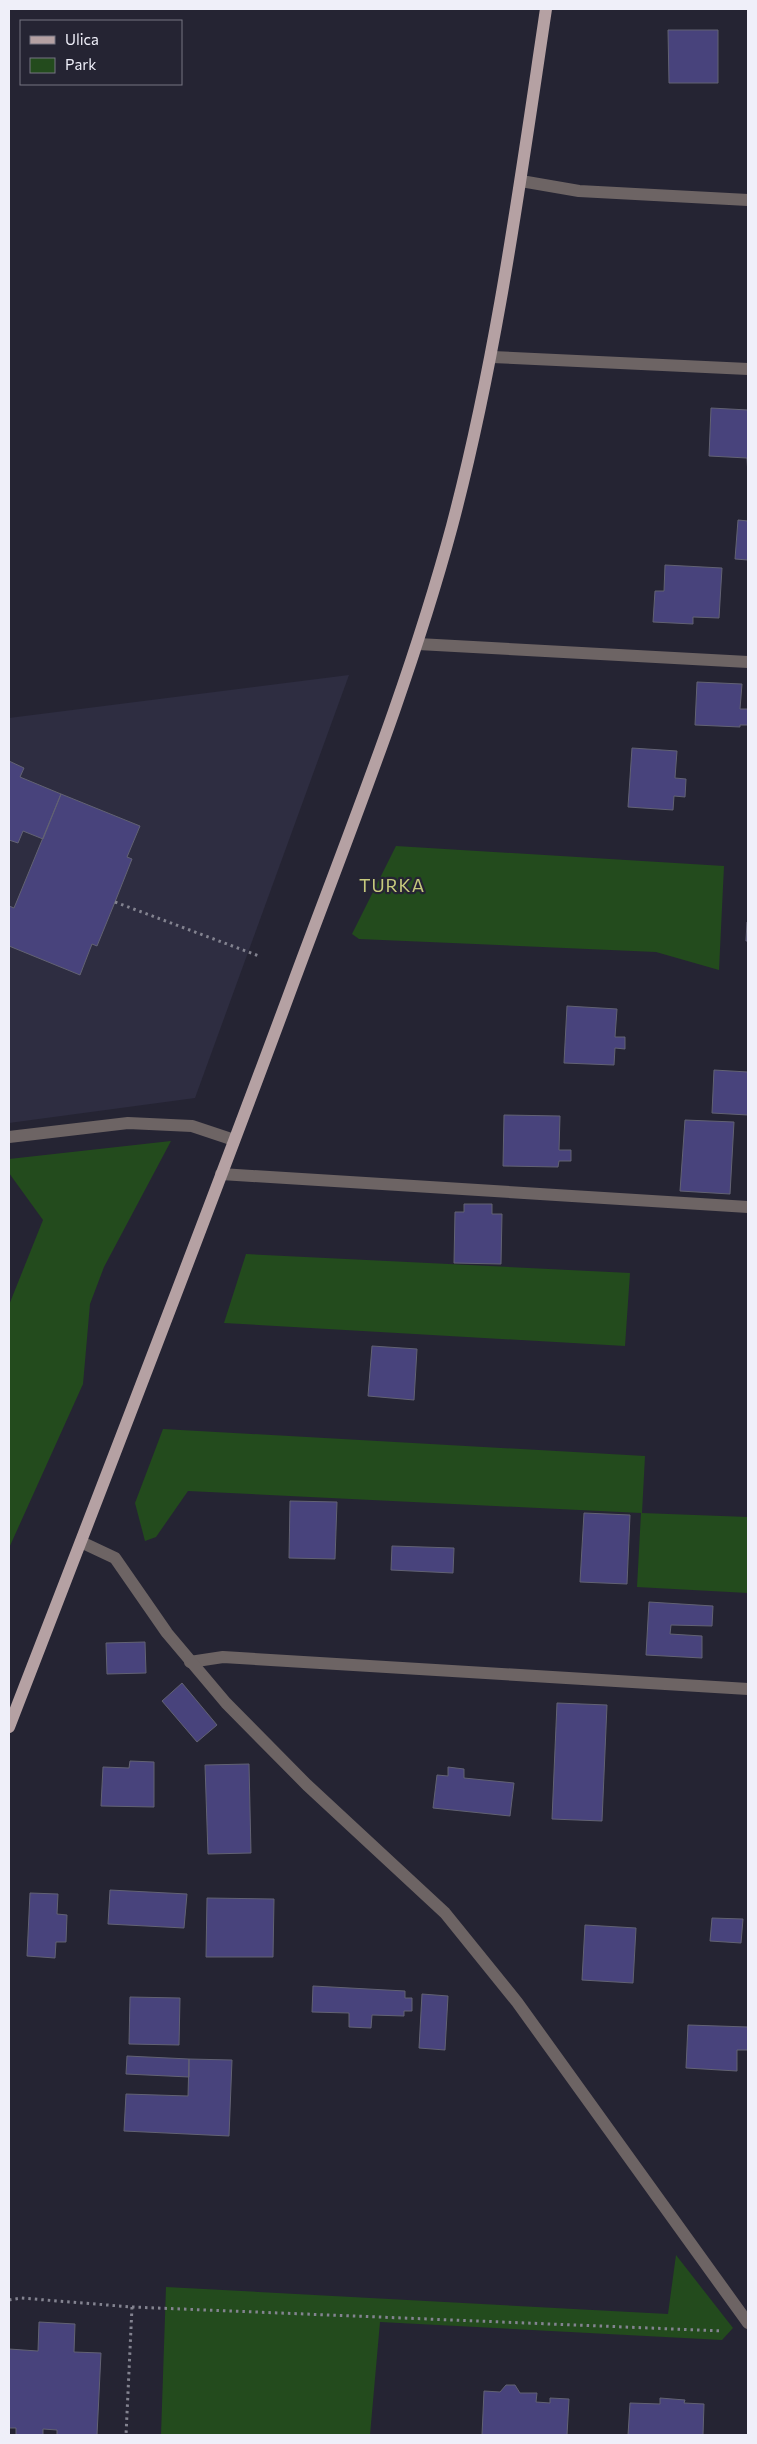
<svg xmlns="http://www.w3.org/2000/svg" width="757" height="2444" viewBox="0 0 757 2444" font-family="Commissioner,sans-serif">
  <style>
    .built { fill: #2e2d41 }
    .green { fill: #234b1d }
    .building { fill: #48437c; stroke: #626273 }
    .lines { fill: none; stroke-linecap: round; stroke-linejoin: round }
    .path { stroke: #838390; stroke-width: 3; stroke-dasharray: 2.5 4; stroke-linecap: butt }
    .service { stroke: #6d6464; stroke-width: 12 }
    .minor { stroke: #6d6464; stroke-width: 12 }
    .primary { stroke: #b5a1a3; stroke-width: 12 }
    .labels { text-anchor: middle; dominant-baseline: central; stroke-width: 4.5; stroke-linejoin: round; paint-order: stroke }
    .quarter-label { font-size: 18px; letter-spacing: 1px; fill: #c7ca7d; stroke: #252433 }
  </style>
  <rect width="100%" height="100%" fill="#252433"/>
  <path class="built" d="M349,675L195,1098L9,1123V718Z"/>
  <path class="green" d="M396,846L724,866L719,970L656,952L359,939L352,934Z
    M171,1141L104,1267L90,1304L83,1384L9,1548V1305L43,1220L9,1173V1159Z
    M246,1254L630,1273L625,1346L224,1323Z
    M163,1429L645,1456L642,1513L748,1517V1593L637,1587L641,1513L188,1491L156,1537L145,1541L135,1503Z
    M676,2255L733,2328L722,2340L380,2322L370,2435H161L166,2287L668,2314Z"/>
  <path class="building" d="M668,30H718V83H669Z
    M711,408L748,410V476L747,458L709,456Z
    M738,520L748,521V560L735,559Z
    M665,565L722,568L719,618L693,617V624L653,622L655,591H664Z
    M697,682L742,684L740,709H748V725H740V727L695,725Z
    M632,748L677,751L675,778L686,779L685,797L674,796L673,810L628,807Z
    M9,761L24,768L20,777L61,794L43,839L23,831L18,843L9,840Z
    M61,794L140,826L127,857L132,859L115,902L97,946L92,944L80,975L9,946V906L14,908Z
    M747,922H748V941H746Z
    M567,1006L617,1009L615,1037H625V1049L615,1048L614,1065L564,1063Z
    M714,1070L748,1072V1115L712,1113Z
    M504,1115L560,1116L559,1150H571V1161H559L558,1167L503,1166Z
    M685,1120L734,1122L730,1194L680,1191Z
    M464,1204H492V1214H502L501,1264L454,1263L455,1212H464Z
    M372,1346L417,1349L414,1400L368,1396Z
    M290,1501L337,1502L335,1559L289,1558Z
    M584,1513L630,1515L627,1584L580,1582Z
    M392,1546L454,1548L453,1573L391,1570Z
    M649,1602L713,1606L712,1626L671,1625L670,1634L702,1636V1658L646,1655Z
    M145,1642L146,1673L107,1674L106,1643Z
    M182,1683L217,1725L197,1742L162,1701Z
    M557,1703L607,1705L602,1821L552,1819Z
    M130,1761L154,1762V1807L101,1806L103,1767L129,1768Z
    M249,1764L251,1853L208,1854L205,1765Z
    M448,1767L464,1769V1778L514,1783L510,1816L433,1808L437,1775L448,1776Z
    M110,1890L187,1894L184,1928L108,1924Z
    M30,1893L58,1894L57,1914L67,1915L66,1942H56L55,1958L27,1956Z
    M207,1898L274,1899L273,1957H206Z
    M712,1918L743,1919L741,1943L710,1941Z
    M585,1925L636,1928L633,1983L582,1980Z
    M313,1986L405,1991V1998H412V2011H404V2016L372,2015L371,2028L349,2027V2013L312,2012Z
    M422,1994L448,1996L445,2050L419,2048Z
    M130,1997L180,1998L179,2045L129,2044Z
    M688,2025L748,2027V2050H737V2071L686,2068Z
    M127,2056L189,2059V2077L126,2074Z
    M189,2059L232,2060L229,2136L124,2131L126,2094L188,2096Z
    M39,2322L75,2324L74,2352L101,2353L97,2435H57V2430L43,2429V2435H16V2428H9V2349L38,2351Z
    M506,2385H515L520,2393H537L536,2402L550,2403V2398L569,2399L567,2435H482L484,2391L500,2392Z
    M660,2398L685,2400L684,2403L704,2404L703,2435H628L630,2403L660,2404Z"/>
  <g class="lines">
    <path class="path" d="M115,902L259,956
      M9,2300L21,2298L132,2307L126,2435
      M132,2307L723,2331"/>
    <path class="service" d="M521,181L579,191L748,200
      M492,357L748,369
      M418,644L748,662
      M190,1662L223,1657L748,1689"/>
    <path class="minor" d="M9,1137L128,1123L192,1126L234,1140
      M221,1174L748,1207
      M81,1542L115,1558L167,1633L226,1703L307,1785L445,1913L517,2002L748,2323"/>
    <path class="primary" d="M9,1727C105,1479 202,1230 294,981C350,830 410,682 452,526C497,356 520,182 546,9"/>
  </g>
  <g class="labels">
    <g class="quarter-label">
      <text x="392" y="885">TURKA</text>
    </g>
  </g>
  <rect width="757" height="2444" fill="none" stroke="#efeff9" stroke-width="20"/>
  <rect x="20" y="20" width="162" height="65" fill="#252433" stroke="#767582"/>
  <rect x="30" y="36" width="25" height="8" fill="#b5a1a3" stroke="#767582"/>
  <text x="65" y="45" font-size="15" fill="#efeff9">Ulica</text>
  <rect x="30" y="58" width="25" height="15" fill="#234b1d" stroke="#767582"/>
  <text x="65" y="70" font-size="15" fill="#efeff9">Park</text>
</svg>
